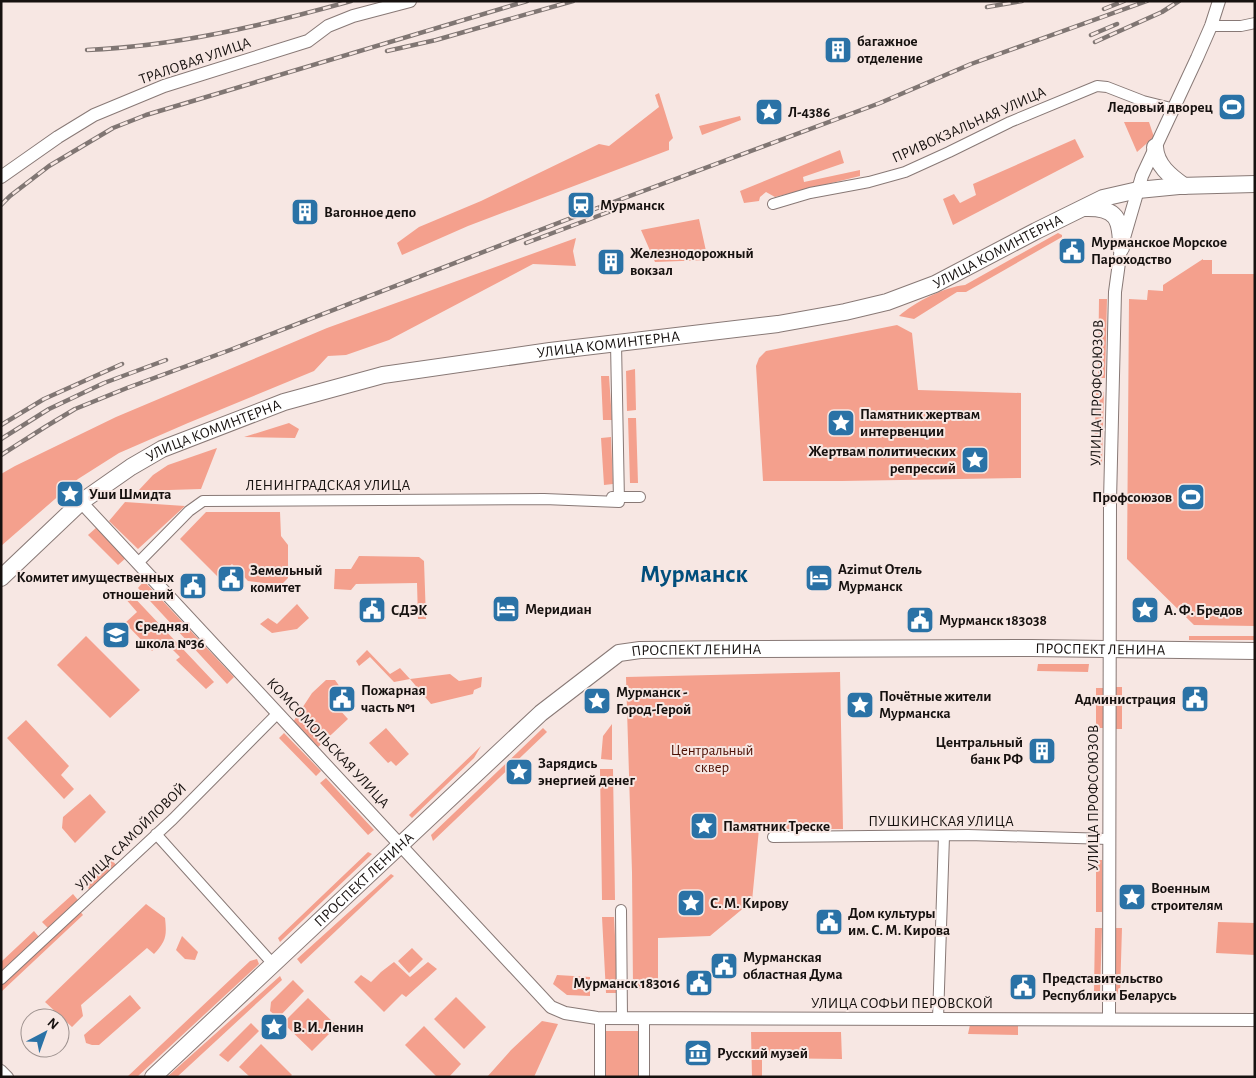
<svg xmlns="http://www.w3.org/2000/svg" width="1256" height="1078" viewBox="0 0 1256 1078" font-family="'Alegreya Sans',sans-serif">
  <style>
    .green { fill: #f4a08d }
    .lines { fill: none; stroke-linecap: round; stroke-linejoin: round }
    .minor-casing { stroke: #887976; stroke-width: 12 }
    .tertiary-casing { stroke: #887976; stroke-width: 14 }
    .primary-casing { stroke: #887976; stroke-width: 18 }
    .minor { stroke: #fff; stroke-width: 10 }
    .tertiary { stroke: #fff; stroke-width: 12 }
    .primary { stroke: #fff; stroke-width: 16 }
    .rail-casing { stroke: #807673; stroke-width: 4.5 }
    .rail { stroke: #f7e7e3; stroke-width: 2.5; stroke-dasharray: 8; stroke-linecap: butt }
    .labels { text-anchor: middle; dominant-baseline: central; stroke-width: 4; stroke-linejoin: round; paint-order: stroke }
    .poi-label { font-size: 15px; font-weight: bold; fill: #16110f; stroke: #f7e7e3; text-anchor: start }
    .street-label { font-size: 15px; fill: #16110f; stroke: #f7e7e3 }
    .park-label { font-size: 15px; fill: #4d1105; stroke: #f7e7e3 }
    .town-label { font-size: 25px; font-weight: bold; fill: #014e7c; stroke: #f7e7e3 }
  </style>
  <rect width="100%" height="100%" fill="#f7e7e3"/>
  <path class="green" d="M659,93L673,138L669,142V150L468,226L402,255L397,243L419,227L481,201L599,144L609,146L659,107L655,95Z
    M740,116L741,120L702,135L699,126Z
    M1124,122H1149L1154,137L1137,152Z
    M1075,139L1084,157L953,225L943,199L954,194L960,203L976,195L973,184Z
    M840,150L844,163L803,177L804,182L860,170V176L775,197L766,192L760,197L759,201L744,203L740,191Z
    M699,219L708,260L655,262L641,230Z
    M1058,233L1062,235V237L966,292H957L914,319L899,316C915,302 944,287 965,285Z
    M576,238L573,251L576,266L533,264L389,340L346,355L328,356L314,371L188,423L119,453L78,479L1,546V474L15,466L116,417L327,328Z
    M1203,259V260H1212V274H1255V626L1194,625L1127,559L1129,299L1147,300L1148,290L1163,291V285Z
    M1099,299H1107L1105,378H1098Z
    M897,325L912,333L918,390L1021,393V478L842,481H763L756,366L759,358L766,351Z
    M635,369L636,410L627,411L626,371Z
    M601,376H609L612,420H603Z
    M1096,391L1104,392L1102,464H1094Z
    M628,418H636L638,483H630Z
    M289,423L299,429L295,438L244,437Z
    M611,437L613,484L604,485L601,438Z
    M217,448L201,489L138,491L153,475L168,465Z
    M125,502L185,506L138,549L109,521Z
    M206,512H280L281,536L288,545V578L281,585L248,581L232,564L218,577L180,539Z
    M97,527L127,557L118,565L88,535Z
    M359,556L419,557L424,561L426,619H418L417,583L356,584L351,590L334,589L335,569H351Z
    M144,581L234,677L227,684L138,588Z
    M129,592L214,682L206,689L176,660L180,657L163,640L152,651L125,623L137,612L124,597Z
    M297,604L309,618L297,629L272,633L260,624L268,618L277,624Z
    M86,636L140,690L110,718L57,665Z
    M1189,636H1255V640H1189Z
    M367,650L390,674L400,668L410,679L450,674L459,681L482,677L481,687L474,690L473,694L431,704L410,679L394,682L370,657L359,666L356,661Z
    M1038,664H1089L1088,672L1037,671Z
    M840,672L843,829H759L752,901L710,936L658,938V989H633L632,872L626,677Z
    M326,680H335L340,687L328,697L348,719L317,748L293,722L312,693Z
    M1115,687H1122V729H1115Z
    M1096,688H1103V728H1096Z
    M26,720L69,766L61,775L74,789L64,799L7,738Z
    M612,724V760L601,759L603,736Z
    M386,728L409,754L396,766L391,761L388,763L369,743Z
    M543,728L547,732L433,841L431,835Z
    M284,733L321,771L316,776L279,738Z
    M481,746L474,758L412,818L409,815Z
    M600,769H613L615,900H602Z
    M326,778L374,830L368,835L320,783Z
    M90,794L106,812L75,843L62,828L63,817Z
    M368,852L372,854L280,942L278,938Z
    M111,859L117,866L90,890L84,884Z
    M1096,860H1102V912H1096Z
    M391,874L394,876L301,964L297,959Z
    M73,894L78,900L48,928L42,922Z
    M146,904L165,918C167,936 166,941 154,954L147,948L81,1005L83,1016L72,1027L45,1002Z
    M79,910L83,915L1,992V983Z
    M602,917H614L618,993H606Z
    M1218,922L1255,923V955L1216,953Z
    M1095,928H1102L1100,993L1094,992Z
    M1116,928H1122L1120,994H1115Z
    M34,931L39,937L1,973V962Z
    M182,936L198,952L195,960L185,959L176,950Z
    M412,948L423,959L409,973L398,961Z
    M257,959L259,964L137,1077H127L250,961Z
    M394,962L410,977L428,962L437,969L406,997L402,994L384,1012L354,982L361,975L371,982L381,972Z
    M557,975L590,977V996L567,995L553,984Z
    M280,976L282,980L177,1077H167Z
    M293,980L304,991L278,1018L270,1011L271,1002Z
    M130,995L141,1008L99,1045H92L86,1043L84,1035Z
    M456,997L486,1027L464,1049L434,1019Z
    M308,998L337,1026L312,1051L283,1023Z
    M971,1020L1018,1022V1035L968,1034Z
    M542,1021L558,1024L534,1077H487L511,1050Z
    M251,1023L259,1031L228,1062L219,1055Z
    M424,1026L461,1064L449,1077H437L405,1045Z
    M605,1031H640V1077H606Z
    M751,1032H841L842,1059L762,1058V1077H752Z
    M261,1044L292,1075L290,1077H250L239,1067Z"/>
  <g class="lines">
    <defs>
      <path id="minor" d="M1211,26H1241L1255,23
        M773,204L810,193L869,182L905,172L949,152L1010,122L1097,86L1107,87L1143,101L1175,109
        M612,497H640
        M138,563L189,511L203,501L544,499L619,502L616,343
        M156,834L273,964
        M773,837L968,835L1109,839
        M621,910L622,1018
        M1,979L173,819L278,713
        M600,1018V1077
        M938,1019L944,836
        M1,1070L8,1077
        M644,1077V1018"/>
      <path id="tertiary" d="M1,177L58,137L94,115L164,86L308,41L328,26L353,16L410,1
        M81,502L551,1007L565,1013L597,1018L1255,1020
        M1109,1019L1110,501L1115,292L1121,248L1142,176L1197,58L1211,26L1219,1"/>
      <g id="primary">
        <path d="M1155,147C1156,165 1170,176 1184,186"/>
        <path d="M1085,208C1117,207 1121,219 1121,248"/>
        <path id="s1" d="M1,578L81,502L131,467L162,449L284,402L383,375L550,351L778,324L845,312L887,302L935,284L1036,231L1103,198L1138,190L1179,186L1255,184"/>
        <path id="s2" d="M153,1077L541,713L619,653L640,650L738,649L1032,648L1255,651"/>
      </g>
    </defs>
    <use href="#minor" class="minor-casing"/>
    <use href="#tertiary" class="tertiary-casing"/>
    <use href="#primary" class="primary-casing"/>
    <use href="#minor" class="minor"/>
    <use href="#tertiary" class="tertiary"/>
    <use href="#primary" class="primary"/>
    <defs>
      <path id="rail" d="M987,7L1022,1
        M1104,9L1124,1
        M1091,35L1117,24
        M1095,42L1162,12L1179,1
        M87,50C177,46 265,25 351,1
        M387,51L436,40L573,1
        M1,205L10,196L49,166L113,128L146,115L527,1
        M526,243L622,207
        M1,425L44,399L122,364
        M1,439L49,409L104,383L166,360
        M1,455L45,427L75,409L127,388L230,350L584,213L880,103L971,64L1147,1"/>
    </defs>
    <use href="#rail" class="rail-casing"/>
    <use href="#rail" class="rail"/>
  </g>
  <defs>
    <symbol id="building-square" viewBox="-11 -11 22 22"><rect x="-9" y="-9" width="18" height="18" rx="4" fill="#2a72a6" stroke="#f7e7e3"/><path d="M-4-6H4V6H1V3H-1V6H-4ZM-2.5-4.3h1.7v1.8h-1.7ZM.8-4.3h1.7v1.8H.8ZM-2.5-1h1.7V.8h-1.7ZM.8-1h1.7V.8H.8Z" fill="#fff"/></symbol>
    <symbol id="stadium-square" viewBox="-11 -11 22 22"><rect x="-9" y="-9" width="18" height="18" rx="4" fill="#2a72a6" stroke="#f7e7e3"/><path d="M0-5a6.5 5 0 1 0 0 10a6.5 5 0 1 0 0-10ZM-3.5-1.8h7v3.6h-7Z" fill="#fff"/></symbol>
    <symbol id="sight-square" viewBox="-11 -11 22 22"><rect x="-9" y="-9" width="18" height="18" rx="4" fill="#2a72a6" stroke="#f7e7e3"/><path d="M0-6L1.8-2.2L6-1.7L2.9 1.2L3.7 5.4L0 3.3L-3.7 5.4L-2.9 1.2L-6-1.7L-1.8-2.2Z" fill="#fff"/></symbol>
    <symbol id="station-square" viewBox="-11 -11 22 22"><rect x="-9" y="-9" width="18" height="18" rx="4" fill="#2a72a6" stroke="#f7e7e3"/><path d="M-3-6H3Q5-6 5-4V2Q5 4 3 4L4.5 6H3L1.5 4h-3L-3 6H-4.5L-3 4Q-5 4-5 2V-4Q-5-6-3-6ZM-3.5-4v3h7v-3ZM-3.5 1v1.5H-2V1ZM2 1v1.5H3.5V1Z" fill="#fff"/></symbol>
    <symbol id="civic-square" viewBox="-11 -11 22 22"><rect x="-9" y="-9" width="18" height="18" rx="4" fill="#2a72a6" stroke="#f7e7e3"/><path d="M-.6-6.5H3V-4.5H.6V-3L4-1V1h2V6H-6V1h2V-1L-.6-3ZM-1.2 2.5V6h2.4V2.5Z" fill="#fff"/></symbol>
    <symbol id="hotel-square" viewBox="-11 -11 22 22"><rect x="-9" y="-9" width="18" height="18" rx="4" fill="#2a72a6" stroke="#f7e7e3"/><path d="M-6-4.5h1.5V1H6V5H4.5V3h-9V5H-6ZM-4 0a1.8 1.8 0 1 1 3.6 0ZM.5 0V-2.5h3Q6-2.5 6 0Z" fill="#fff"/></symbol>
    <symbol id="school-square" viewBox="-11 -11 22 22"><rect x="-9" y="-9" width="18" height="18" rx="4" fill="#2a72a6" stroke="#f7e7e3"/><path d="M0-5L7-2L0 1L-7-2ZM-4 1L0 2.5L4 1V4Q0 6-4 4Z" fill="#fff"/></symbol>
    <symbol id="museum-square" viewBox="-11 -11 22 22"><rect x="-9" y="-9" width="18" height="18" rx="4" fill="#2a72a6" stroke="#f7e7e3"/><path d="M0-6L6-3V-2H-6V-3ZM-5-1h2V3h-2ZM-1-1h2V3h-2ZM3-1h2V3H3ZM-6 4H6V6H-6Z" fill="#fff"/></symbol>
  </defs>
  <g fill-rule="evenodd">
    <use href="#building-square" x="822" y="34" width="32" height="32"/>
    <use href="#stadium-square" x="1216" y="91" width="32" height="32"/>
    <use href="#sight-square" x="753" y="96" width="32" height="32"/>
    <use href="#station-square" x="565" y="189" width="32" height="32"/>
    <use href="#building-square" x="289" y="196" width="32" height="32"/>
    <use href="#civic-square" x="1056" y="235" width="32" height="32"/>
    <use href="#building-square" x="595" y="246" width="32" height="32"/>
    <use href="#sight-square" x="825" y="407" width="32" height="32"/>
    <use href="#sight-square" x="959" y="444" width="32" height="32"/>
    <use href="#sight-square" x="54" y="478" width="32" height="32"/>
    <use href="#stadium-square" x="1175" y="481" width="32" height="32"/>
    <use href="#hotel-square" x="803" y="562" width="32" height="32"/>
    <use href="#civic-square" x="215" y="563" width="32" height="32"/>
    <use href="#civic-square" x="177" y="570" width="32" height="32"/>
    <use href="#hotel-square" x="490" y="593" width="32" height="32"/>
    <use href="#civic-square" x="356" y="594" width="32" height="32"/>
    <use href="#sight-square" x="1129" y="594" width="32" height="32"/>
    <use href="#civic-square" x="904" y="604" width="32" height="32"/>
    <use href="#school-square" x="100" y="619" width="32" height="32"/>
    <use href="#civic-square" x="326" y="683" width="32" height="32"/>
    <use href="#civic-square" x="1179" y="683" width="32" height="32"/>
    <use href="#sight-square" x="581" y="685" width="32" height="32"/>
    <use href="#sight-square" x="844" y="689" width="32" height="32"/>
    <use href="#building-square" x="1026" y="735" width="32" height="32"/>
    <use href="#sight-square" x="503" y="756" width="32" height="32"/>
    <use href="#sight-square" x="688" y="810" width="32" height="32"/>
    <use href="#sight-square" x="1116" y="881" width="32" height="32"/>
    <use href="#sight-square" x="675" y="887" width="32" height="32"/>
    <use href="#civic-square" x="813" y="906" width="32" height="32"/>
    <use href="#civic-square" x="708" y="950" width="32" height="32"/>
    <use href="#civic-square" x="683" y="967" width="32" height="32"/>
    <use href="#civic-square" x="1007" y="971" width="32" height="32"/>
    <use href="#sight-square" x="258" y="1011" width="32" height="32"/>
    <use href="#museum-square" x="682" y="1037" width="32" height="32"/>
  </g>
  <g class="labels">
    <g class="poi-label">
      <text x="857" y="41">багажное<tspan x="857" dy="17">отделение</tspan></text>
      <text x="1213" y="107" text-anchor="end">Ледовый дворец</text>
      <text x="788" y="112">Л-4386</text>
      <text x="600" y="205">Мурманск</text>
      <text x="324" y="212">Вагонное депо</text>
      <text x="1091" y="242">Мурманское Морское<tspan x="1091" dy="17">Пароходство</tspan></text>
      <text x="630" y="253">Железнодорожный<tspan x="630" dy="17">вокзал</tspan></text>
      <text x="860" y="414">Памятник жертвам<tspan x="860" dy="17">интервенции</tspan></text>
      <text x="956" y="451" text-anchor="end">Жертвам политических<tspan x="956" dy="17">репрессий</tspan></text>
      <text x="89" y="494">Уши Шмидта</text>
      <text x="1172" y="497" text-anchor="end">Профсоюзов</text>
      <text x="838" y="569">Azimut Отель<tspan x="838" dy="17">Мурманск</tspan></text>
      <text x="250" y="570">Земельный<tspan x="250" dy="17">комитет</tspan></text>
      <text x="174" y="577" text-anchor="end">Комитет имущественных<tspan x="174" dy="17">отношений</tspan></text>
      <text x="525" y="609">Меридиан</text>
      <text x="391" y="610">СДЭК</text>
      <text x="1164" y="610">А. Ф. Бредов</text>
      <text x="939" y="620">Мурманск 183038</text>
      <text x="135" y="626">Средняя<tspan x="135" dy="17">школа №36</tspan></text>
      <text x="361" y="690">Пожарная<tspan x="361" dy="17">часть №1</tspan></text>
      <text x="616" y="692">Мурманск -<tspan x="616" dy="17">Город-Герой</tspan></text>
      <text x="879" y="696">Почётные жители<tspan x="879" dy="17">Мурманска</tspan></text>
      <text x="1176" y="699" text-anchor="end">Администрация</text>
      <text x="1023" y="742" text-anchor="end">Центральный<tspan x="1023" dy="17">банк РФ</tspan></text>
      <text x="538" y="763">Зарядись<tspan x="538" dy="17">энергией денег</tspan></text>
      <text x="723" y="826">Памятник Треске</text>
      <text x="1151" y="888">Военным<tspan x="1151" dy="17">строителям</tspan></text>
      <text x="710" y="903">С. М. Кирову</text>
      <text x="848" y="913">Дом культуры<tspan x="848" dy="17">им. С. М. Кирова</tspan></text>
      <text x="743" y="957">Мурманская<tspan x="743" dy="17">областная Дума</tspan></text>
      <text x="1042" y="978">Представительство<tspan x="1042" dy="17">Республики Беларусь</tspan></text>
      <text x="680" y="983" text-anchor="end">Мурманск 183016</text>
      <text x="293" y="1027">В. И. Ленин</text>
      <text x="717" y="1053">Русский музей</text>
    </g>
    <g class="street-label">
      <text transform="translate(195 61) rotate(-19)">ТРАЛОВАЯ УЛИЦА</text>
      <text transform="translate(969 125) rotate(-24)">ПРИВОКЗАЛЬНАЯ УЛИЦА</text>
      <text stroke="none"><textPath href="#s1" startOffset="1072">УЛИЦА КОМИНТЕРНА</textPath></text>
      <text stroke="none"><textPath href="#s1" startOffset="668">УЛИЦА КОМИНТЕРНА</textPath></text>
      <text transform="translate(1097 393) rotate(-89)">УЛИЦА ПРОФСОЮЗОВ</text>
      <text stroke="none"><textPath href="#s1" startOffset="262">УЛИЦА КОМИНТЕРНА</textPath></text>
      <text x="328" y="485">ЛЕНИНГРАДСКАЯ УЛИЦА</text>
      <text stroke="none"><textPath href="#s2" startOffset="1112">ПРОСПЕКТ ЛЕНИНА</textPath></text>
      <text stroke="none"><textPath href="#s2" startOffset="708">ПРОСПЕКТ ЛЕНИНА</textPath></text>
      <text transform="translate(328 743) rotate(47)">КОМСОМОЛЬСКАЯ УЛИЦА</text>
      <text transform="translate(1093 798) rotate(-90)">УЛИЦА ПРОФСОЮЗОВ</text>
      <text x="941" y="821">ПУШКИНСКАЯ УЛИЦА</text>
      <text transform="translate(131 837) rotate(-44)">УЛИЦА САМОЙЛОВОЙ</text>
      <text stroke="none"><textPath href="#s2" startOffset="289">ПРОСПЕКТ ЛЕНИНА</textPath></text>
      <text x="902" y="1003">УЛИЦА СОФЬИ ПЕРОВСКОЙ</text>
    </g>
    <g class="park-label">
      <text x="712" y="750">Центральный<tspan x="712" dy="17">сквер</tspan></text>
    </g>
    <g class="town-label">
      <text x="694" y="574">Мурманск</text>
    </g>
  </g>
  <rect width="1256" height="1078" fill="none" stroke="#16110f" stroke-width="5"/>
  <g transform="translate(45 1033) rotate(41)"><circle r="24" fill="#f7e7e3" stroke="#9d918e"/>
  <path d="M0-4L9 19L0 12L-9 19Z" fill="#2a72a6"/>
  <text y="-8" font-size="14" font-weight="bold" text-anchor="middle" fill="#16110f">N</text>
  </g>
</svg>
